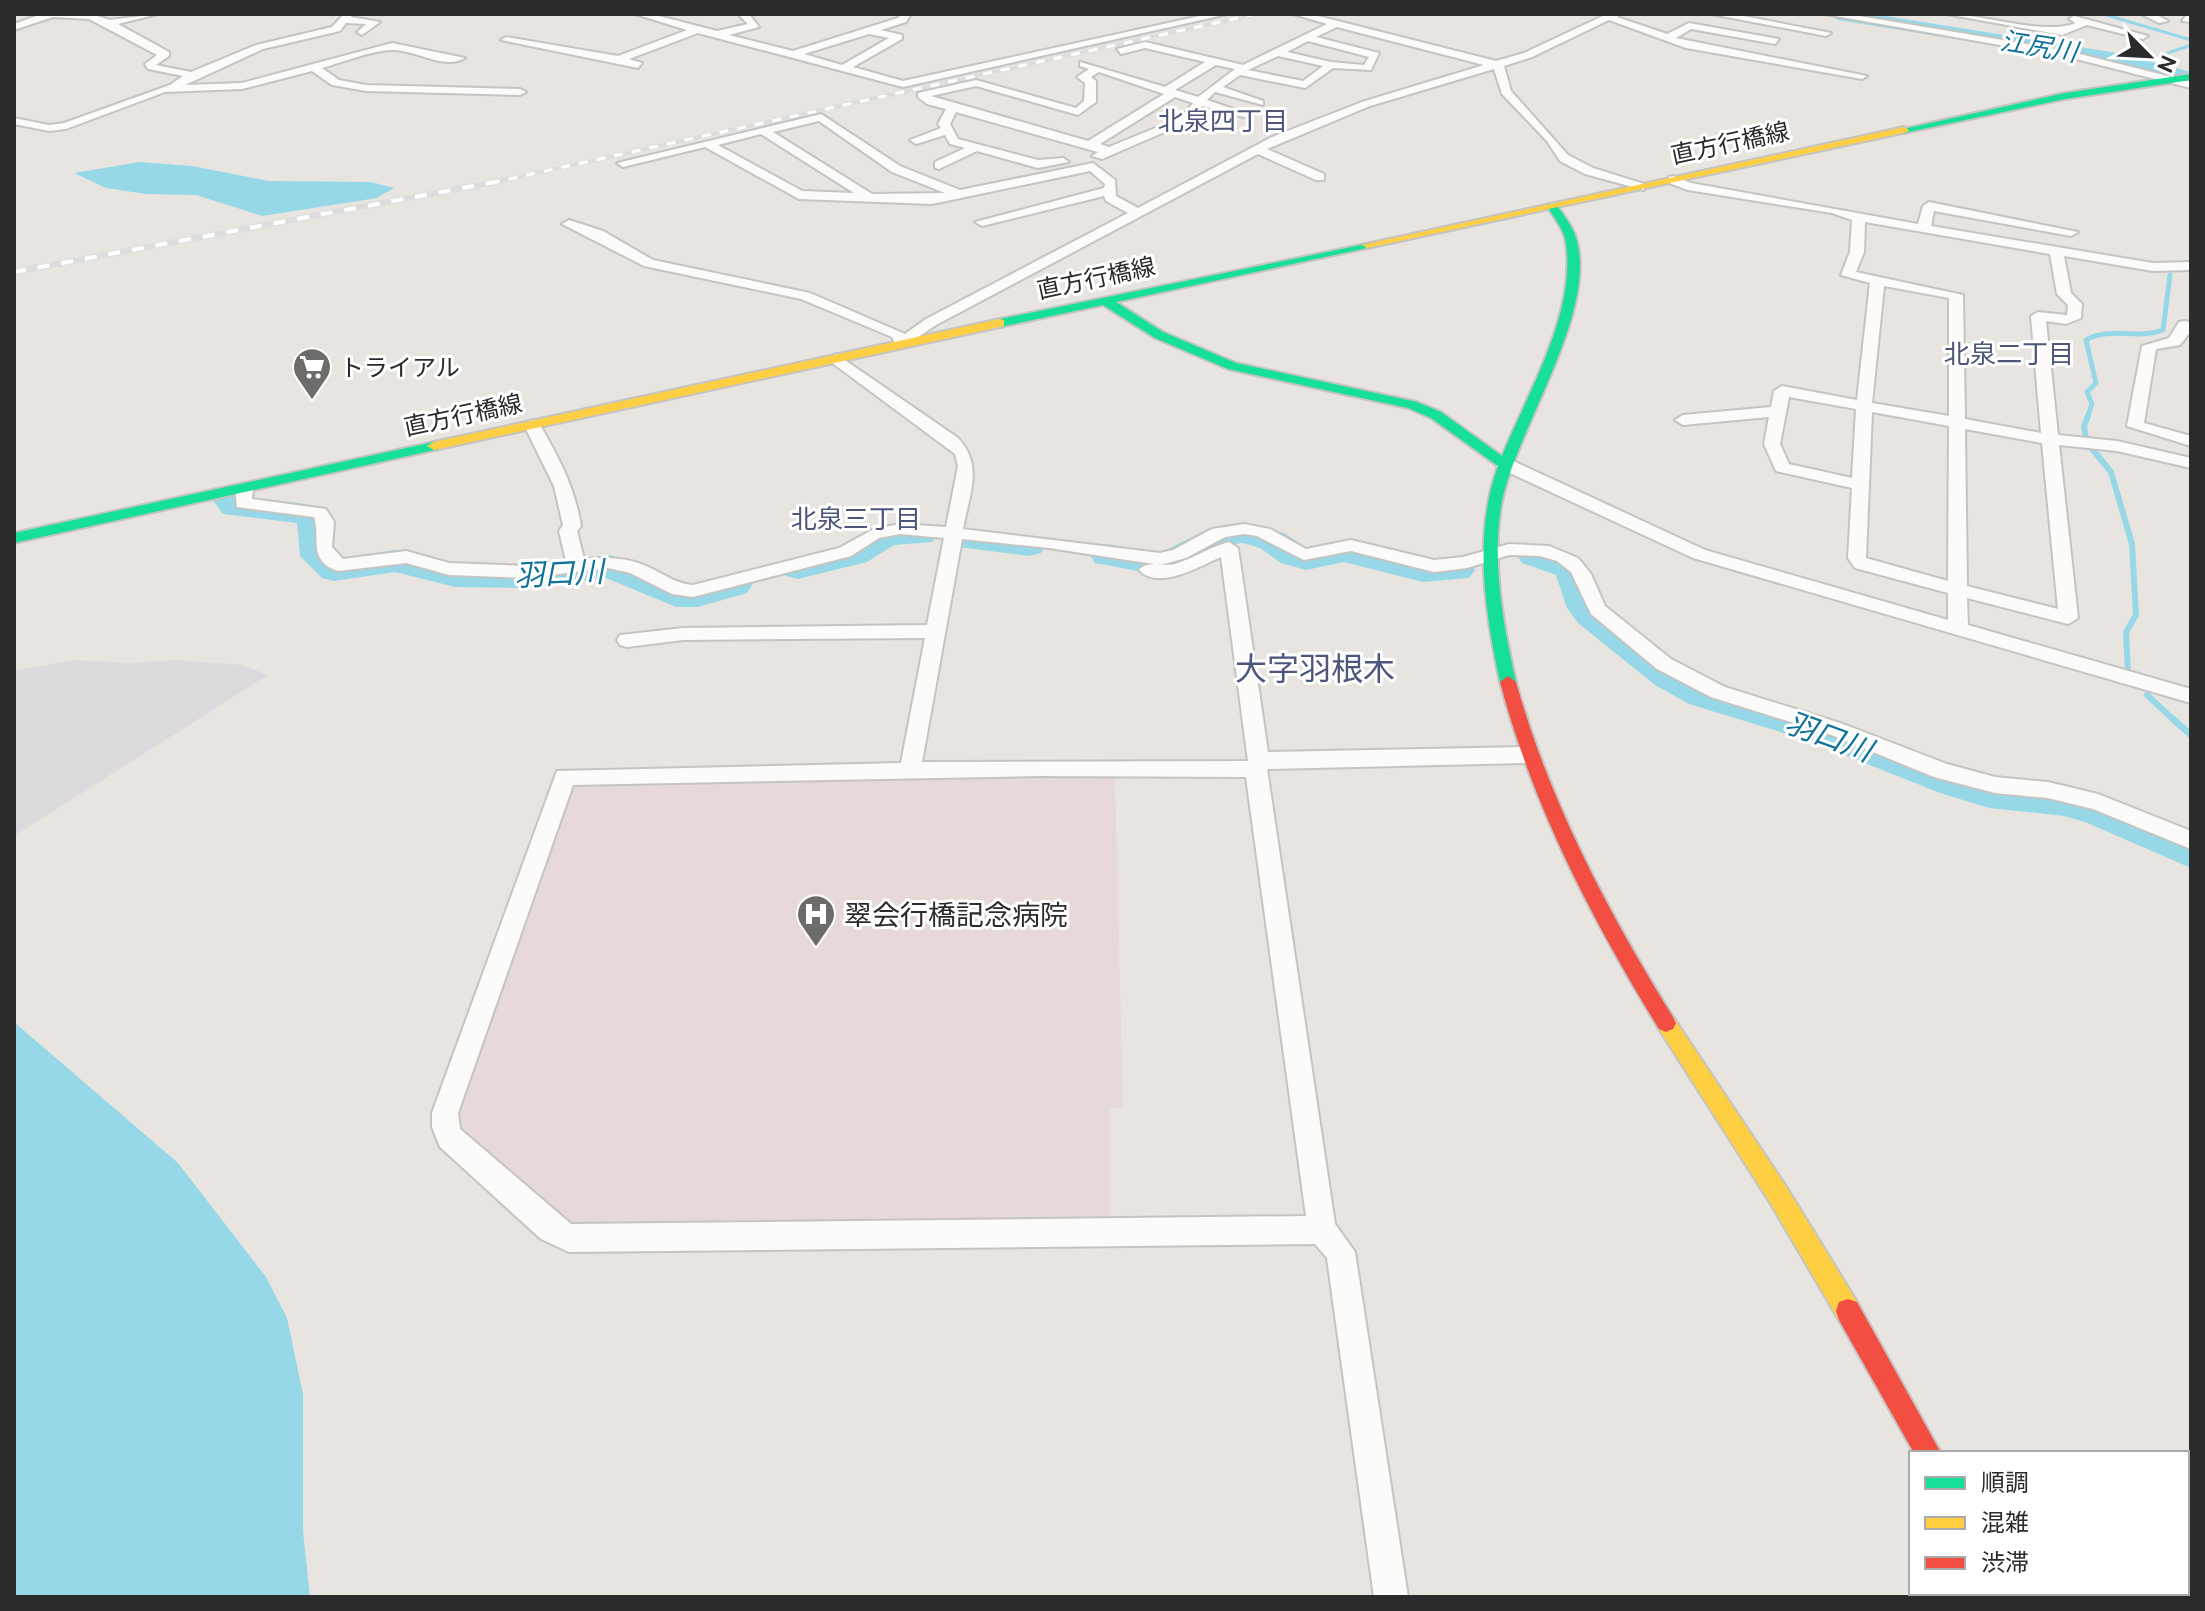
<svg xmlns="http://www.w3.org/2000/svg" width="2205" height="1611" viewBox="0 0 2205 1611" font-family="Ubuntu,'Noto Sans JP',sans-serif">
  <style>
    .industrial { fill: #dcdadc }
    .medical { fill: #e6d9d7 }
    .water { fill: #96d8e8 }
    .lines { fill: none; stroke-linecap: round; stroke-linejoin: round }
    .stream-far3 { stroke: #96d8e8; stroke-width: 3 }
    .stream-far2 { stroke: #96d8e8; stroke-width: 5 }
    .stream-far1 { stroke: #96d8e8; stroke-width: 6 }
    .stream { stroke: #96d8e8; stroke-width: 7 }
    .river { fill: #96d8e8; fill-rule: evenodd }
    .street-casing { stroke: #c4c4c3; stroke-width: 4 }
    .fast-casing { stroke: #c4c4c3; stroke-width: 4 }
    .slow-casing { stroke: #c4c4c3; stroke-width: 4 }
    .jam-casing { stroke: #c4c4c3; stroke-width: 4 }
    .street { fill: #fcfbfa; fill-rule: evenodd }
    .fast { fill: #16e098; fill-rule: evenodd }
    .slow { fill: #ffcf43; fill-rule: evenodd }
    .jam { fill: #f24e42; fill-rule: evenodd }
    .rail-far1-casing { stroke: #deddde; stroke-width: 4 }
    .rail-casing { stroke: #deddde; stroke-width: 6 }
    .rail-far1 { stroke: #fff; stroke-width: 3; stroke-dasharray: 9; stroke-linecap: butt }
    .rail { stroke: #fff; stroke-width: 4; stroke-dasharray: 12; stroke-linecap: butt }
    .labels { text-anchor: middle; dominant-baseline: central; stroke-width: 6; stroke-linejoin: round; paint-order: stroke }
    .far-street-label { font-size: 24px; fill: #2b2b2b; stroke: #fff }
    .far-poi-label { font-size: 24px; fill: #2b2b2b; stroke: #fff; text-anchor: start }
    .far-water-label { font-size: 26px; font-style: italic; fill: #107299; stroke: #fff }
    .far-neighbourhood-label { font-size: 26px; fill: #4c577b; stroke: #fff }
    .poi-label { font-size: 28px; fill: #2b2b2b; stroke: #fff; text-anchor: start }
    .water-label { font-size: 30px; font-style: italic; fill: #107299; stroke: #fff }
    .quarter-label { font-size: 32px; fill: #4c577b; stroke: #fff }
  </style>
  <rect width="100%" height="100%" fill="#e8e5e0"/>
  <path class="industrial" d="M73,660L130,663L177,660L242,665L268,675L14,836V671Z"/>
  <path class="medical" d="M933,775H1111L1115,779L1123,1108H1109V1222L571,1228L460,1134L455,1114L568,788L582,782L899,779Z"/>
  <path class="water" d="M140,162L192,166L269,181L371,182L394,188L377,198L262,216L196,195L146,194L106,188L74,173Z
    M14,1022L178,1163L266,1277L287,1318L303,1394V1531L310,1597H14Z"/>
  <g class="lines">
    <path class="stream-far3" d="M2103,14L2191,40
      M2166,71L2168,53L2191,45"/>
    <path class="stream-far2" d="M2087,418L2092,404L2087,392L2096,383L2086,340C2111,326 2137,340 2163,330L2170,275"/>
    <path class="stream-far1" d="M2086,439L2084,426L2088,416
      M2088,444L2111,472L2132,544L2136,615L2126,632L2128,672
      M2147,695L2175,721"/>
    <path class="stream" d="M2173,719L2191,735"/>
    <path class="river" d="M1829,14H1873L2117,53L2191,72V84L2116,65L1838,20Z
      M229,489L241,492L245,498L299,503L324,510L334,531V552L341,558L395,550L455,565L522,566L610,555L681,583H698L734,574L747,577L752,585L747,593L698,607H676L606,578L522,588L455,587L395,572L334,581L322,578L300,556L297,523L223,514L212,499L217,492Z
      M1243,523L1284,533L1307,548L1344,540L1423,560L1469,562L1475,570L1469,578L1423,582L1344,562L1306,570L1281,563L1260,548L1243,543L1228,545L1165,576L1095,563L1090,555L1095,547L1107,544L1160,553L1208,529Z
      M887,525L932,528L937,535L932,542L894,545L867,562L798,579L786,576L780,568L786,560L843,546Z
      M962,528L1041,537L1046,545L1041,553L1029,556L950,546L945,539L950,532Z
      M1534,544L1566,551L1583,561L1604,607L1683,667L1717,684L1835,720L1951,766L1989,776L2065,784L2100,795L2191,832V868L2085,822L2064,816L1989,808L1940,793L1807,740L1689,704L1655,685L1578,623L1567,608L1556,575L1522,563L1517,555L1522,547Z"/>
    <defs>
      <path id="street" d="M42,14H91L110,20L158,14L118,24L169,52V56L156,65L191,72L256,45L332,27L344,14H354L351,17L380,22L362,35L357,32L366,24L346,23L340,31L263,49L185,85L242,83L392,43L465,58C443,71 414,48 391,50C369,51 344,62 322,68L339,80L366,85L520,89L526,92L520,95L366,91L332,85L312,71L242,89L165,92L66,129L49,131L14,124V118L49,125L64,123L170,85L183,76L148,69L145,64L157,55L89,19L53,17L14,30V24Z
        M635,14H651L717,31L748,24L740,16L749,14L759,27L729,35L793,51L898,18L901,14H911L906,22L881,30L902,35V39L853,67L903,81L1209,14H1228L903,87L698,33L629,59L642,63L638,68L501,40L506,37L618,56L687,30ZM869,34L889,38L842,65L804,54Z
        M1293,14H1310L1496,61L1524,53L1607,14H1620L1617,17L1667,34L1689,23L1779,39L1775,44L1691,29L1676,38L1867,76L1862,79L1686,48L1609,20L1532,57L1504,66L1511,91L1568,155L1593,168L1644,184V190L1585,174L1560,161L1547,141L1502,94L1494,69L1370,106L1267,149L1324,174V180H1316L1258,154L936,325L902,348L897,347L892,337L801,299L644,266L562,224L569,220L603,231L653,260L810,293L905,334L926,319L1128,213L1106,201L1104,196L982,226L975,222L1104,188L1105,184L1090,171L932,204L799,199L705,147L623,167L617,163L821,114L900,166L960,190L1093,163L1115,180L1116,196L1138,208L1272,137L1362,102L1484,65L1337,27L1316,37L1379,53L1371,70L1333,68L1305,88L1240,75L1223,87L1263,101V105L1215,92L1207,100L1248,114V118L1202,106L1190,121L1102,159L1092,156L1098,152L956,112L950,124L958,139L1038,160L1063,158L1069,162L1038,168L977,151L939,169L935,168V162L965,148L950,144L945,135L916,144L910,140L941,128L938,124L946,109L927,104L918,97V93L976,80L1076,108L1084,101L1085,83L1077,77L1089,69L1080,66V62L1165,87L1205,62L1145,48L1121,54L1117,49L1145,42L1243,65L1327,24ZM1308,41L1369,57L1364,65L1331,62L1287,52ZM1278,56L1323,66L1303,81L1248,70ZM1216,65L1235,69L1198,97L1175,90ZM1099,72L1164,94L1088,141L931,96L976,86L1078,115L1096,102V81L1091,77ZM1175,97L1193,103L1182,117L1109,147L1100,144ZM819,121L892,172L945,193L872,194L773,132ZM761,134L854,193L802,191L718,145Z
        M1711,14H1733L1831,33L1826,36Z
        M1824,14H1847L2068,51L2191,82V88L2068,57Z
        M1946,14C1984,14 2043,36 2076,23L2069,19L2074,16L2148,36L2143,39L2087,25L2062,35Z
        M2141,14H2155L2168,21L2159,23Z
        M2186,16H2191V22L2182,21Z
        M1673,176L1691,183L1918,224L1923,206L1929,202L2078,232L2071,236L1934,211L1931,226L2153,263L2191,262V270L2153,271L2064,256L2071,293L2082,304L2081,318L2066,324L2046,321L2058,435L2117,441L2191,458V468L2117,451L2059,445L2078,618L2068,624L1967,598L1968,625L2191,689V703L1693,558L1497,467V459H1509L1705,550L1948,620V593L1855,568L1848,558L1852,488L1776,471L1764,444L1769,417L1683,425L1675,420L1683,415L1771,407L1774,391L1782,386L1857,400L1870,283L1841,275L1850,252L1852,220L1832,213L1688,190L1669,183V177ZM1865,222L2050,254L2057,294L2068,305L2067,315L2038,312L2031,316L2041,433L1965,419L1963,295L1856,272L1864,252ZM1884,286L1949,298V416L1872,403ZM1789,397L1856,409L1852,478L1789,464L1780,444ZM1872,412L1949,426L1948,581L1866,558ZM1965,429L2042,443L2058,609L1967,586Z
        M2184,321L2191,322V331L2180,345L2156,349L2144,423L2191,436V446L2127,426L2142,346L2169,338L2179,322Z
        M836,354L958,438C984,466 969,494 963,529L1160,553L1173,550L1212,529L1244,524L1270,529L1306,549L1351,540L1434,560L1463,557L1509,544L1549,546L1578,558L1591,574L1605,606L1671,659L1725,687L1843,724L1947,764L1995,777L2048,782L2098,794L2191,831V849L2093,809L2048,798L1995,793L1934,777L1829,734L1711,697L1657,669L1591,614L1571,572L1557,561L1540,556L1509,555L1467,568L1434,572L1351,551L1304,560L1257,536L1244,534L1225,537L1186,558L1160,565L1049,548L962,539L922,762L1248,761L1221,557C1200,566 1159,591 1139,570C1148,560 1162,567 1175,564C1194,558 1210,547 1229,542L1238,548L1268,752L1529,747L1540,755L1529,763L1267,769L1335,1224L1355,1252L1408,1597H1374L1327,1258L1315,1244L569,1252L541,1239L440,1147L432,1127V1113L557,771L901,763L925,638L683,640L627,647L620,645L617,640L620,635L683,628L927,625L944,538L900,534L879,538L851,556L693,597L672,594L630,573L608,568L527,578L449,575L406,563L338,571C307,561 321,538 314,517L237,507L235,488L244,483L253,488L252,499L326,509L334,522L332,547L343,559L406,551L449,563L527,566L566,561L559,531L563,525L554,486L524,425L532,420L540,425C559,458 575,488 581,526L577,531L584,559C605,557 626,557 646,566C662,573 676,584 693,585L839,548L874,529L900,524L946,527L958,466L955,454L831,362L828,359ZM1038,776L1246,777L1306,1216L571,1224L460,1129L458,1113L573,785Z"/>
      <path id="fast" d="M2191,74V80L2065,99L1904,133L1899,130L2065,93Z
        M1548,204H1556C1562,213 1571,224 1575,235C1601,307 1517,427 1502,501C1491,560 1503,624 1516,682L1508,688L1500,682C1485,612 1473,535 1498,466L1431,418L1408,408L1228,369L1155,338L1103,305L1000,327L994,323L1000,319L1371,243V247L1367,248L1116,302L1163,332L1236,363L1417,402L1441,412L1502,456C1528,392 1579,309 1565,238C1562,227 1553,216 1547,206Z
        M434,442L439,443V449L14,543V533Z
        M1989,1593H2018L2020,1597H1991Z"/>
      <path id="slow" d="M1904,127L1909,130L1907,132L1367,248L1362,245Z
        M1000,319L1004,320V326L434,450L427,446L434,442Z
        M1666,1014L1673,1017L1787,1188L1857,1302L1860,1311L1857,1320L1848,1323L1839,1320L1771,1204L1659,1029L1656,1023L1659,1017Z"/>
      <path id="jam" d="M1508,676L1516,682C1550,803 1607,910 1673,1017L1676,1023L1673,1029L1666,1032L1659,1029C1592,919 1533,807 1500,682Z
        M1848,1299L1857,1302L1941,1453H1914L1839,1320L1836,1311L1839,1302Z"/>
    </defs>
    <use href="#street" class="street-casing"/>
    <use href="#fast" class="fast-casing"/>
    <use href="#slow" class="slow-casing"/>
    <use href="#jam" class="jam-casing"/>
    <use href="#street" class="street"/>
    <use href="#fast" class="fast"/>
    <use href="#slow" class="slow"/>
    <use href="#jam" class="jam"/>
    <defs>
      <path id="rail-far1" d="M491,183L1256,14"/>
      <path id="rail" d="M14,272L500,181"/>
    </defs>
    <use href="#rail-far1" class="rail-far1-casing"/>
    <use href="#rail" class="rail-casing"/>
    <use href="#rail-far1" class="rail-far1"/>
    <use href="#rail" class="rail"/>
  </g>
  <defs>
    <symbol id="supermarket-pin" viewBox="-11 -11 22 30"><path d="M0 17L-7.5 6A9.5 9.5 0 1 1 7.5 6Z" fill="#6d6c6a" stroke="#fff"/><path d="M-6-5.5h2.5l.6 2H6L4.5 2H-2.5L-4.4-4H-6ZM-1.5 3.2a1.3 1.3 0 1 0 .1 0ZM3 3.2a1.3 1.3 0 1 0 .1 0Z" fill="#fff"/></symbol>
    <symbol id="hospital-pin" viewBox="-11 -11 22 30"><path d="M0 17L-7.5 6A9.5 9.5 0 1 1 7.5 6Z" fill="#6d6c6a" stroke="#fff"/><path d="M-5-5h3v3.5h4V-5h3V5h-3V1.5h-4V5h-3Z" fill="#fff"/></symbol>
  </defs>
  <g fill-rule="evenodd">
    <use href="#supermarket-pin" x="290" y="345" width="44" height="60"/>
    <use href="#hospital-pin" x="794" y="892" width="44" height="60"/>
  </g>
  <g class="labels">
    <g class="far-street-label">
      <text transform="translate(1730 143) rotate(-12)">直方行橋線</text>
      <text transform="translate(1096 278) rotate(-12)">直方行橋線</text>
      <text transform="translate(463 415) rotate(-12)">直方行橋線</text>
    </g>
    <g class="far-poi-label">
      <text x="340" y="367">トライアル</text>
    </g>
    <g class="far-water-label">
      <text transform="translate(2039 46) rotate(9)">江尻川</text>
    </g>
    <g class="far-neighbourhood-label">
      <text x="1223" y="120">北泉四丁目</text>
      <text x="2009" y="353">北泉二丁目</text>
      <text x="856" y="518">北泉三丁目</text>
    </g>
    <g class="poi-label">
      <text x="844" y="914">翠会行橋記念病院</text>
    </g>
    <g class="water-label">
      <text transform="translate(559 573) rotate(-3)">羽口川</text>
      <text transform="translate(1829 736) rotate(20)">羽口川</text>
    </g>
    <g class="quarter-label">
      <text x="1315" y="668">大字羽根木</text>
    </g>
  </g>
  <rect width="2205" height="1611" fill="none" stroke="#2b2b2b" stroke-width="32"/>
  <rect x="1909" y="1451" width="280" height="144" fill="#ffffff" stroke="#aaaaaa" stroke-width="2"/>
  <rect x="1925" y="1477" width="40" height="12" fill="#16e098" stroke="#aaaaaa" stroke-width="2"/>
  <text x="1981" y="1491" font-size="24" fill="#2b2b2b">順調</text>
  <rect x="1925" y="1517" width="40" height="12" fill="#ffcf43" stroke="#aaaaaa" stroke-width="2"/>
  <text x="1981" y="1531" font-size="24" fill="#2b2b2b">混雑</text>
  <rect x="1925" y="1557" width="40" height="12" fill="#f24e42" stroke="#aaaaaa" stroke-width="2"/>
  <text x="1981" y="1571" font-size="24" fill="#2b2b2b">渋滞</text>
  <g transform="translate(2149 56) rotate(114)" stroke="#ffffff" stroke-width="6" paint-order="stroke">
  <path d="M0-6L14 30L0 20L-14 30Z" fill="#2b2b2b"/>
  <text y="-12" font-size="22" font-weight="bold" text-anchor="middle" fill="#2b2b2b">N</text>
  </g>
</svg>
